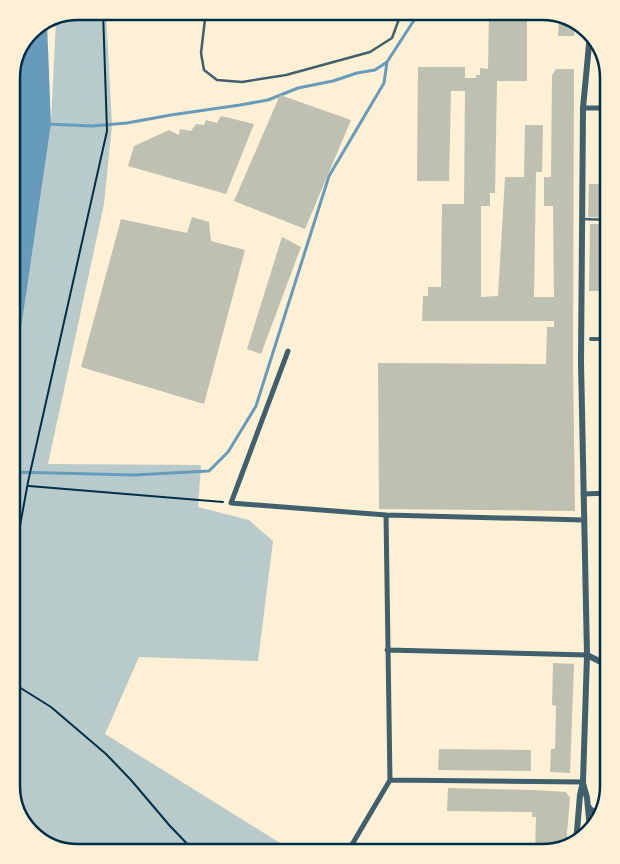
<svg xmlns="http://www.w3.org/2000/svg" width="620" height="864" viewBox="0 0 620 864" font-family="'Asap Condensed',sans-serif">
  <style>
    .green { fill: #b9caca }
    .water { fill: #669bbc }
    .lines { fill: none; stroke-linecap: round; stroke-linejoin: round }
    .stream { stroke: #669bbc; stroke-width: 3 }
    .building { fill: #bec0b2 }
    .path { stroke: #003049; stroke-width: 2 }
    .service { stroke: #3f606c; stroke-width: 2.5 }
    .pedestrian { stroke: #3f606c; stroke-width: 4 }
    .minor { stroke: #3f606c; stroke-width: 5 }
    .tertiary { stroke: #3f606c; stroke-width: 6 }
    .rim { fill: none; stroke: #003049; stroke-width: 2.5 }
  </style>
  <rect width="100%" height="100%" fill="#fdf0d5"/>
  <path class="green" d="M78,11H106L112,125L104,204L48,464L201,465L198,507L249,520L273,541L258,661L139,657L105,734L296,853H74L44,844L20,820L11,786V398L51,124L56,20Z"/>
  <path class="water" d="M47,23L51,124L11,398V73L34,28Z"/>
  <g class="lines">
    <path class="stream" d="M47,124L92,126L127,123L171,115L240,105L268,100L298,88L333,81L357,73L375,70L387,62L420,11
      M11,472L134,475L209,471L228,452L256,406L329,176L384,83L387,62"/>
  </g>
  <path class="building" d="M489,11H527V81H497L495,193H490V206H481V297L498,296L505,177H524L525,125H543L542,172H536L534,297H554L553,206H544V177H551L552,75L556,69H574L573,364L575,511L379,509L378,363L546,364L547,327H554V321H422L423,296H428V287H441L442,204H464L465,91H451L449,181H417L418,67H465V78H476V75H480V68L488,69Z
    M559,15L575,20L574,36H558Z
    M602,79H609V98H602Z
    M280,95L351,120L305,229L234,201Z
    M221,116L254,124L226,194L128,166L134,146L169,130L179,135L180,129L191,131L196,124L204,125L206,120L217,123Z
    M589,184H602L601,207H609V218L588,217Z
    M192,217L209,222L211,241L245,250L204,404L81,367L121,219L187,233Z
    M590,224H609V238H602V243H609L607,273H609V291H589Z
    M282,237L301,247L261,354L247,349Z
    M553,663L574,664L570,773L550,772L551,749H555L556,706L552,705Z
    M605,685L609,687V713L601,710L600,687Z
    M601,729H609V749L600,748Z
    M439,749L531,750V771L438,770Z
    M609,781L604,804L599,802L600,783H607Z
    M448,788L534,790L566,792L570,798L566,846L542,853H535L536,817H532V812L447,811Z"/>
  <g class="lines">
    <path class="path" d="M29,486L223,502
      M11,575L28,482L107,131L103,11
      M11,682L51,707L106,754L131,780L170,826L196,853"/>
    <path class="service" d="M206,11L201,53L204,70L217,80L242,82L286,75L370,52L392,38L402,11
      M583,219L609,220"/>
    <path class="pedestrian" d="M591,339H609"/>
    <path class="minor" d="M583,108H609
      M288,351L231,503L386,515L584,520
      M583,494L609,493
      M387,650L587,655
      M390,780L583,782
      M347,853L390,780L386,515"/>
    <path class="tertiary" d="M587,655L609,666
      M583,783L587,798L590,829
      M588,806L591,810L601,814
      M576,843L580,795L583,782L587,655L581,362L583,108L590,34"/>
  </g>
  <path d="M0 0H620V864H0ZM78 20H542A58 58 0 0 1 600 78V786A58 58 0 0 1 542 844H78A58 58 0 0 1 20 786V78A58 58 0 0 1 78 20Z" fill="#fdf0d5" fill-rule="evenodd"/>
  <path class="rim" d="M78 20H542A58 58 0 0 1 600 78V786A58 58 0 0 1 542 844H78A58 58 0 0 1 20 786V78A58 58 0 0 1 78 20Z"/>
</svg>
